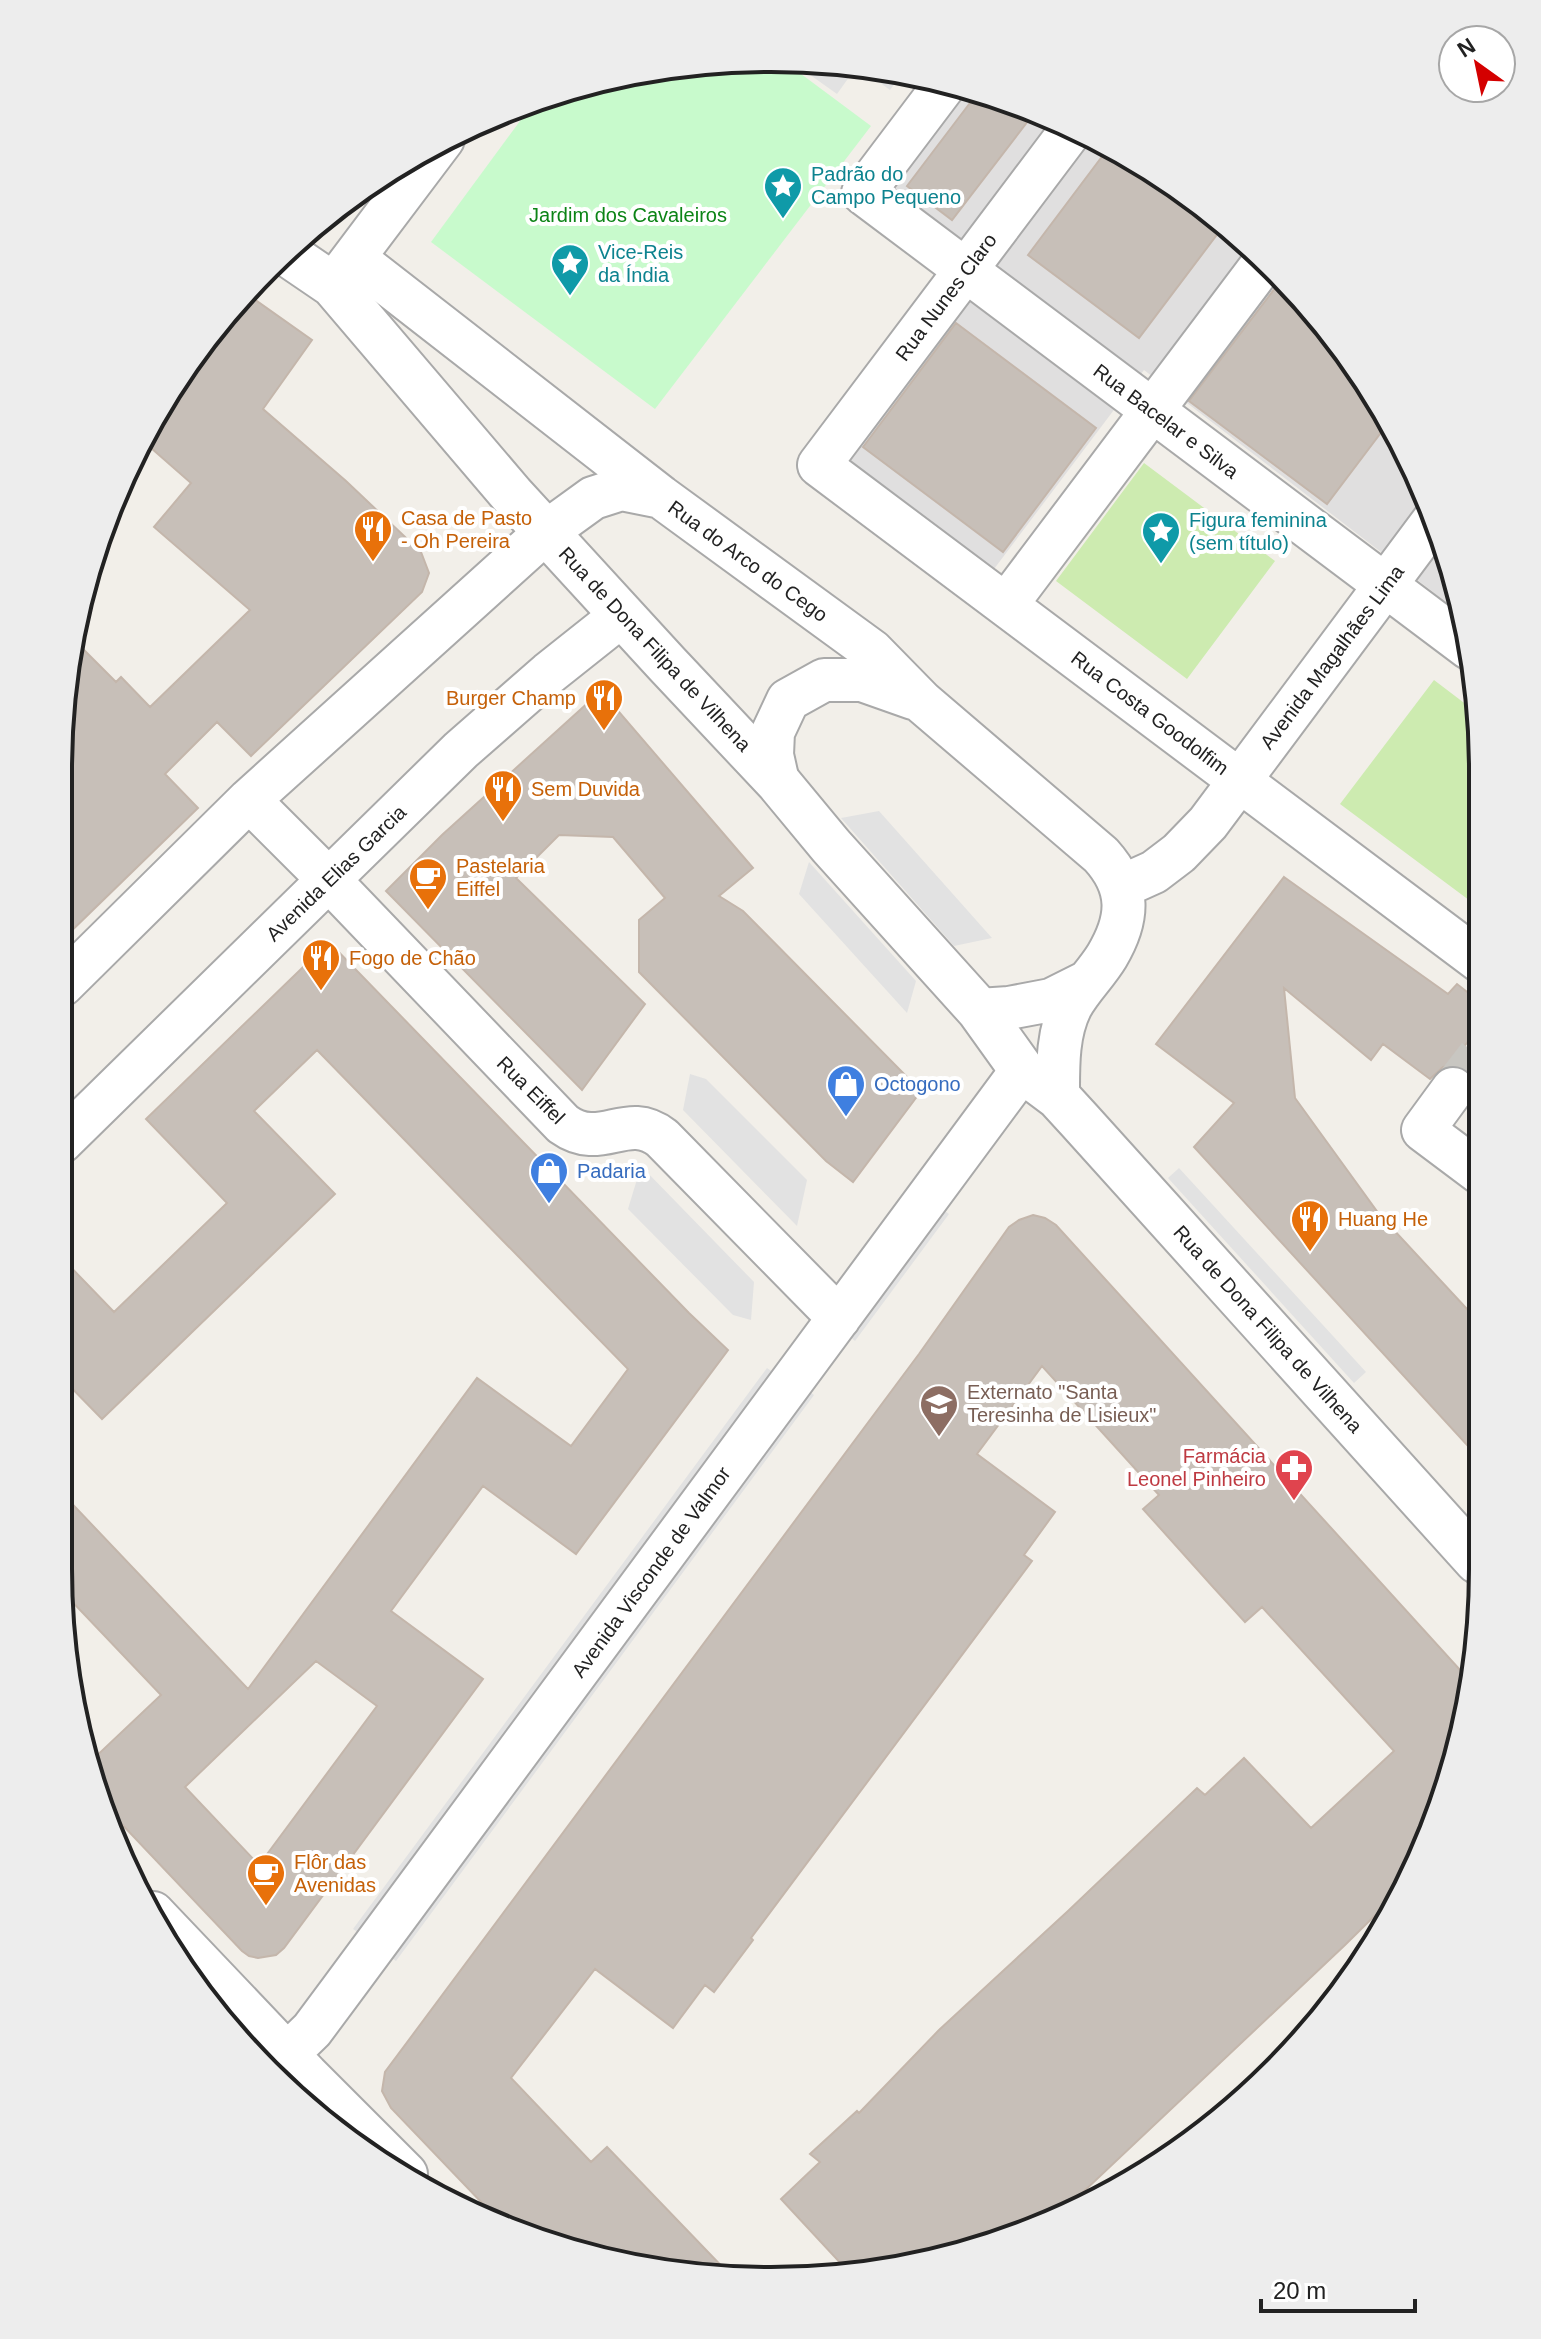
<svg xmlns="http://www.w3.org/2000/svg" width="1541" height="2339" viewBox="0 0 1541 2339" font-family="Arial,sans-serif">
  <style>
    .residential { fill: #e0dfdf }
    .grass { fill: #cdebb0 }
    .park { fill: #c8facc }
    .parking { fill: #e2e2e2 }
    .building { fill: #c7bfb8; stroke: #c4b6ab; stroke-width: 2; fill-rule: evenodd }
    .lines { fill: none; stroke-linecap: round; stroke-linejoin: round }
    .minor-tunnel { stroke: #c8c6c1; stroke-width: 42; stroke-dasharray: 42 21; stroke-linecap: butt }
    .minor-casing { stroke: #a9a9a9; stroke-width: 46 }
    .tertiary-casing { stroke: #a9a9a9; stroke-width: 48 }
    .minor { stroke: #fff; stroke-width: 42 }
    .tertiary { stroke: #fff; stroke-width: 44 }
    .labels { text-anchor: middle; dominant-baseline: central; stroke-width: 8; stroke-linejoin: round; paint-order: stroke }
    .culture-label { font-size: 20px; fill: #0d838f; stroke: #fff; text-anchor: start }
    .park-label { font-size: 20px; fill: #0c8416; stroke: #fff }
    .street-label { font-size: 20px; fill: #222; stroke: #fff }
    .food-label { font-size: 20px; fill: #c56008; stroke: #fff; text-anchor: start }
    .shop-label { font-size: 20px; fill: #366cbe; stroke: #fff; text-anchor: start }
    .education-label { font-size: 20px; fill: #785e54; stroke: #fff; text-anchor: start }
    .health-label { font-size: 20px; fill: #be3a42; stroke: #fff; text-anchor: end }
    .rim { fill: none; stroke: #222; stroke-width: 4 }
  </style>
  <rect width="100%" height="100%" fill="#f2efe9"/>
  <path class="residential" d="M966,88L1000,96L1127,154L1241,235L1336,337L1410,456L1459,587L1463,615L1144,370L991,573L847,457L994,272L893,190Z"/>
  <path class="grass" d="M1144,463L1275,561L1187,679L1056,581Z
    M1434,680L1480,715L1481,909L1340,804Z"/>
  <path class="park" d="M724,60L785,62L871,126L655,409L431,242L534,102L587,82Z"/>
  <path class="parking" d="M792,62L864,64L902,73L890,90L857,66L837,94Z
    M879,811L992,938L954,946L841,818Z
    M809,862L916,981L907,1013L799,894Z
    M690,1074L706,1079L807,1180L797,1226L683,1110Z
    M641,1166L754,1282L751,1320L733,1315L628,1209Z
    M1179,1168L1366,1372L1354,1383L1168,1178Z
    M938,1206L949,1214L855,1341L844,1332Z
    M767,1368L780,1377L365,1937L353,1929Z
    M803,1387L814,1395L396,1961L385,1953Z"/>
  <path class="building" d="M979,91L1000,96L1035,112L952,220L907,186Z
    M1110,146L1127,154L1225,224L1139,338L1028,255Z
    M1282,279L1336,337L1389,422L1327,504L1189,401Z
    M244,292L312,340L263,409L346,481L421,552L429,573L422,592L251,756L217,722L165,774L198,808L62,940L64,677L75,641L116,682L121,677L150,707L250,610L154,527L191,483L142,440L235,300Z
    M956,323L1096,428L1003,552L863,447Z
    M601,691L753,868L719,896L743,911L921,1091L853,1182L826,1161L639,972V920L665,898L613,837L559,835L516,878L645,1004L582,1090L386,891L442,835Z
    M1284,877L1448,994L1457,984L1480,1002V1026L1449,1066L1443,1067L1430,1079L1383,1044L1371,1060L1284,988L1295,1098L1379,1214L1479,1322L1478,1457L1194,1147L1234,1103L1156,1044Z
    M329,942L689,1313L728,1350L576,1554L483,1486L391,1611L483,1679L284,1948L276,1955L258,1958L249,1956L242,1951L96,1797L90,1762L161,1695L62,1591L58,1568L59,1490L248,1689L477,1378L571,1446L628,1369L317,1050L254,1111L335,1194L102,1419L59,1375L60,1256L114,1312L227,1203L146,1119ZM316,1661L377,1706L259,1865L185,1787Z
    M1033,1215L1045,1218L1056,1225L1471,1682L1410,1881L1345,1945L1061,2213L954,2257L845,2268L781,2199L820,2162L810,2154L857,2111L859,2113L939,2030L1068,1911L1197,1788L1205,1795L1244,1758L1311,1828L1394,1751L1262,1607L1245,1622L1213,1587L1143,1509L1159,1495L1042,1366L977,1454L1055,1512L1024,1555L1032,1561L751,1938L753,1940L714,1992L705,1985L673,2028L595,1969L511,2078L591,2162L607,2147L733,2278L723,2279L507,2229L391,2108L382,2091L385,2072L919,1354L1009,1227L1019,1220Z"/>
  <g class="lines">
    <path class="minor-tunnel" d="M1453,1089L1480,1054"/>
    <defs>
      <path id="minor" d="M946,83L863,193L1469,648
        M1072,129L819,465L1480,961
        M354,258L661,497L872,651L922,702L1101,855C1131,888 1129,919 1107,956C1096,974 1081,988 1071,1006C1057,1034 1058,1067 1058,1097
        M336,281L443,139
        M1006,605L1265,261
        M778,782L772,755L773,732L788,700L824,680H862L913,698
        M249,800L329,880L563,1124C602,1152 626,1110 662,1138L839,1318
        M1123,886L1154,872L1179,853L1208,823L1434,520
        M62,985L249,800L546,532L593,498L621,489L661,497
        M979,1010L1009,1008L1051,1000L1085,983
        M1453,1089L1423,1130L1479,1172
        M61,1142L461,750L549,673L622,615
        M153,1913L307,2075L406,2174
        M274,2067L312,2030L341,1991L1022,1070"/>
      <path id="tertiary" d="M286,253L333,285L512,495L667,664L778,782L831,846L979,1010L1022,1070L1058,1097L1080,1121L1477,1561"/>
    </defs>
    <use href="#minor" class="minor-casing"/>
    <use href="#tertiary" class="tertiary-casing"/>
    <use href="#minor" class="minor"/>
    <use href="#tertiary" class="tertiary"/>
  </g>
  <defs>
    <symbol id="sight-pin" viewBox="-11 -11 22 30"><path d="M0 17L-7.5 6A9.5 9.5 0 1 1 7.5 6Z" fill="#0f9aa8" stroke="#fff"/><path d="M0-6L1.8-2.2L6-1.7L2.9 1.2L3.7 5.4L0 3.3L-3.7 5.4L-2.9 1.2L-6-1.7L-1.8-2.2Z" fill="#fff"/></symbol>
    <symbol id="restaurant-pin" viewBox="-11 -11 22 30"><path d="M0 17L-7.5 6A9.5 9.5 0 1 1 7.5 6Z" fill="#e8710a" stroke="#fff"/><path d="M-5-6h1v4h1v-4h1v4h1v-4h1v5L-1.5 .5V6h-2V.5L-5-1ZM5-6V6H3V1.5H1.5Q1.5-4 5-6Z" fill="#fff"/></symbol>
    <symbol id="cafe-pin" viewBox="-11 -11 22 30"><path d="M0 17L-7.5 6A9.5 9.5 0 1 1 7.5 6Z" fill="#e8710a" stroke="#fff"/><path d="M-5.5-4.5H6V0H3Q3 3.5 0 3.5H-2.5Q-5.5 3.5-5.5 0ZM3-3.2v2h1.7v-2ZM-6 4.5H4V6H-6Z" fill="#fff"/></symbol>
    <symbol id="shop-pin" viewBox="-11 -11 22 30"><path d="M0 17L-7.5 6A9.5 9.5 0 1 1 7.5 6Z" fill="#3f7fe0" stroke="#fff"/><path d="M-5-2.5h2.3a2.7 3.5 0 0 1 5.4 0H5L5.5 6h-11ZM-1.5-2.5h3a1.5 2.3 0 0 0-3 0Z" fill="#fff"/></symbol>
    <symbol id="school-pin" viewBox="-11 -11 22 30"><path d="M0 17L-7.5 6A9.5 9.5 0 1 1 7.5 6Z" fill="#8d6e63" stroke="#fff"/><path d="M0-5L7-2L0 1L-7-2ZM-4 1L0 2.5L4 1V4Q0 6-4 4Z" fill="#fff"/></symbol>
    <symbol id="pharmacy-pin" viewBox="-11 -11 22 30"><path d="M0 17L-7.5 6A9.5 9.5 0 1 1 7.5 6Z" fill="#e0444e" stroke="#fff"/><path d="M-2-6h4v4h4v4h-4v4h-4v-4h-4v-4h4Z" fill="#fff"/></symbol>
  </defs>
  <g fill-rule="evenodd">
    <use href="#sight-pin" x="761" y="164" width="44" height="60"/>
    <use href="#sight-pin" x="548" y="241" width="44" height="60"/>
    <use href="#restaurant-pin" x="351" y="507" width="44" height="60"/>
    <use href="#sight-pin" x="1139" y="509" width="44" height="60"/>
    <use href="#restaurant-pin" x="582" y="676" width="44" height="60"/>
    <use href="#restaurant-pin" x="481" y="767" width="44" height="60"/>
    <use href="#cafe-pin" x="406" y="855" width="44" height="60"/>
    <use href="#restaurant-pin" x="299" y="936" width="44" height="60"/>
    <use href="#shop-pin" x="824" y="1062" width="44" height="60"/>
    <use href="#shop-pin" x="527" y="1149" width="44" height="60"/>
    <use href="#restaurant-pin" x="1288" y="1197" width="44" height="60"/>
    <use href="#school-pin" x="917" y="1382" width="44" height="60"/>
    <use href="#pharmacy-pin" x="1272" y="1446" width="44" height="60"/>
    <use href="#cafe-pin" x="244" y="1851" width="44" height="60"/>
  </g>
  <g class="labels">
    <g class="culture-label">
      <text x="811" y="174">Padrão do<tspan x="811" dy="23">Campo Pequeno</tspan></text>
      <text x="598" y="252">Vice-Reis<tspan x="598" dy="23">da Índia</tspan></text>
      <text x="1189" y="520">Figura feminina<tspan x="1189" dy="23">(sem título)</tspan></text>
    </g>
    <g class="park-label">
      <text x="628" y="215">Jardim dos Cavaleiros</text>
    </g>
    <g class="street-label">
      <text transform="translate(946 297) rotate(-53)">Rua Nunes Claro</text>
      <text transform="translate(1166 421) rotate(37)">Rua Bacelar e Silva</text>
      <text transform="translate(748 561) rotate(36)">Rua do Arco do Cego</text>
      <text transform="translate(655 649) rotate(47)">Rua de Dona Filipa de Vilhena</text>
      <text transform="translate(1332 657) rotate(-53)">Avenida Magalhães Lima</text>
      <text transform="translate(1150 713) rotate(37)">Rua Costa Goodolfim</text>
      <text transform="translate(336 873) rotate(-44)">Avenida Elias Garcia</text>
      <text transform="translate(531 1090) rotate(45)">Rua Eiffel</text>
      <text transform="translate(1268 1329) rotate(48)">Rua de Dona Filipa de Vilhena</text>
      <text transform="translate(651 1572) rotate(-54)">Avenida Visconde de Valmor</text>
    </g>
    <g class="food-label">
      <text x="401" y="518">Casa de Pasto<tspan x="401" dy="23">- Oh Pereira</tspan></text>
      <text x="576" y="698" text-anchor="end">Burger Champ</text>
      <text x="531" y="789">Sem Duvida</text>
      <text x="456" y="866">Pastelaria<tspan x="456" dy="23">Eiffel</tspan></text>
      <text x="349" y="958">Fogo de Chão</text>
      <text x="1338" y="1219">Huang He</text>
      <text x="294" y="1862">Flôr das<tspan x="294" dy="23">Avenidas</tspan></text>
    </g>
    <g class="shop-label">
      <text x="874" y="1084">Octogono</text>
      <text x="577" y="1171">Padaria</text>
    </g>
    <g class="education-label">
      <text x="967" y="1392">Externato "Santa<tspan x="967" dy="23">Teresinha de Lisieux"</tspan></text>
    </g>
    <g class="health-label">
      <text x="1266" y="1456">Farmácia<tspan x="1266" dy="23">Leonel Pinheiro</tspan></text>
    </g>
  </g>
  <path d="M0 0H1541V2339H0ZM770 72H771A698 698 0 0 1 1469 770V1569A698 698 0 0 1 771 2267H770A698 698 0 0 1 72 1569V770A698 698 0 0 1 770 72Z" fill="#ededed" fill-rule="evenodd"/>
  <path class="rim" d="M770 72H771A698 698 0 0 1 1469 770V1569A698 698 0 0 1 771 2267H770A698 698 0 0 1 72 1569V770A698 698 0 0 1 770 72Z"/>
  <g transform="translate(1477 64) rotate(327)"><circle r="38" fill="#ffffff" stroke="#a7a7a7" stroke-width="2"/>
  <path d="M0-6L14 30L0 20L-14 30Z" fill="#d40000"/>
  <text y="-12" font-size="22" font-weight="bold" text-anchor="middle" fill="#222222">N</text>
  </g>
  <path d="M1261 2299v12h154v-12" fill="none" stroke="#222222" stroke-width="4"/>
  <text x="1273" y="2299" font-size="24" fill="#222222" stroke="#ffffff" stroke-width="6" paint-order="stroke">20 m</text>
</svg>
